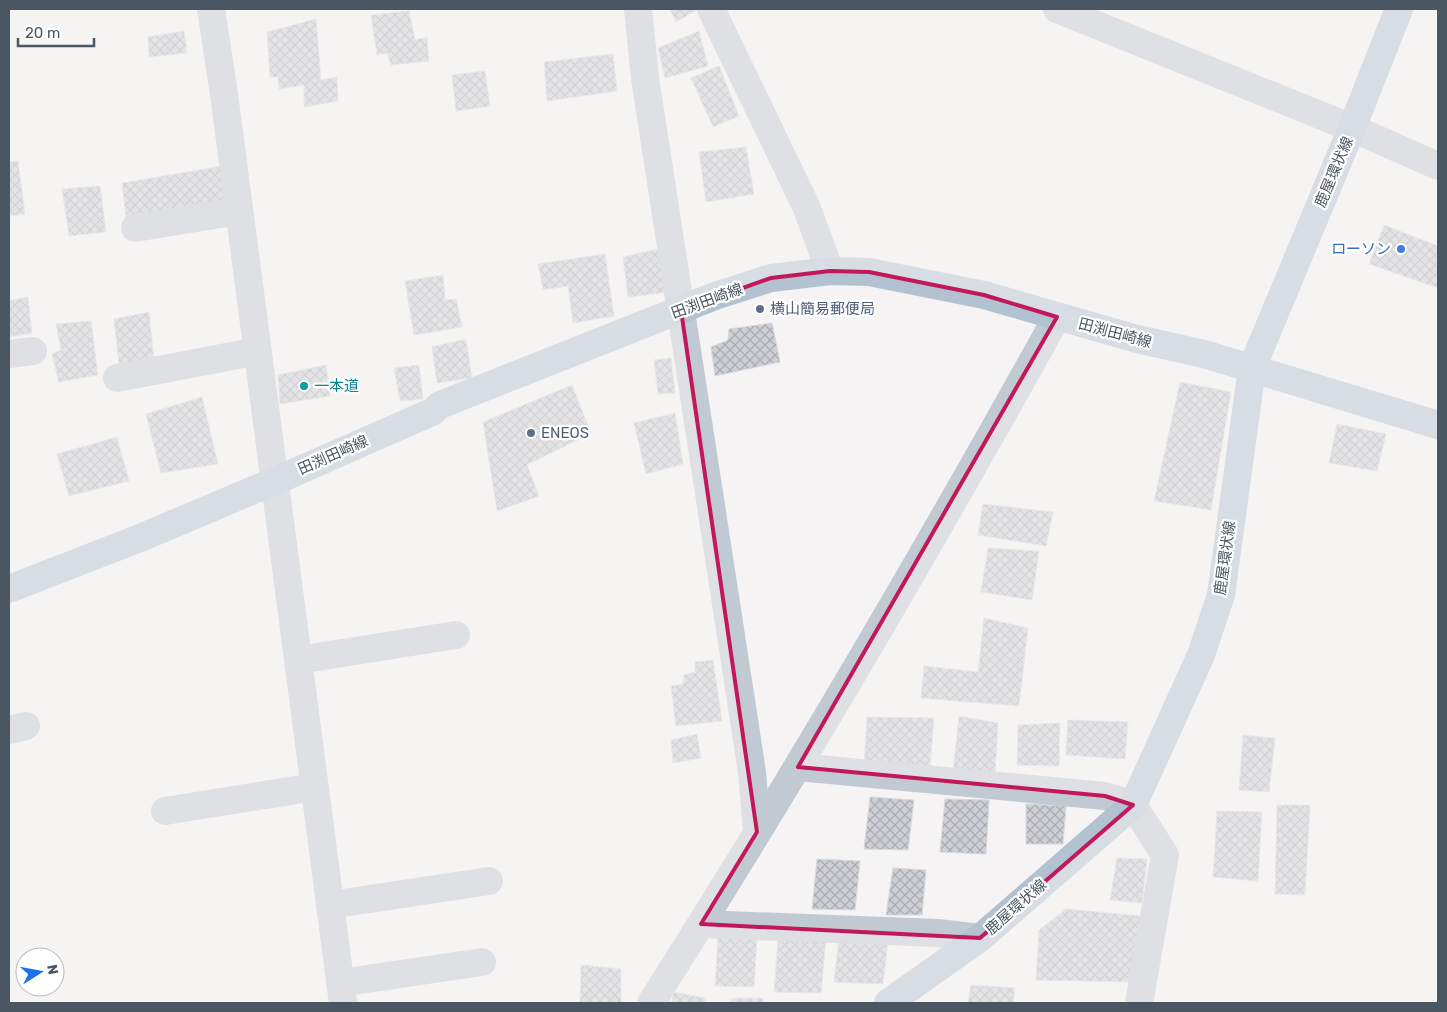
<svg xmlns="http://www.w3.org/2000/svg" width="1447" height="1012" viewBox="0 0 1447 1012" font-family="Rubik,'Noto Sans JP',sans-serif">
  <style>
    .building { fill: url(#building-cross-hatch); stroke: #d7d9de }
    .lines { fill: none; stroke-linecap: round; stroke-linejoin: round }
    .minor { stroke: #c1cad2; stroke-width: 28 }
    .major { stroke: #b3c2d1; stroke-width: 28 }
    .marked { fill: none; stroke: #c2185b; stroke-width: 4; stroke-linejoin: round }
    .shop-dot { fill: #3f7fe0; stroke: #fff; stroke-width: 2 }
    .service-dot { fill: #5c6f8a; stroke: #fff; stroke-width: 2 }
    .culture-dot { fill: #0f9aa8; stroke: #fff; stroke-width: 2 }
    .labels { text-anchor: middle; dominant-baseline: central; stroke-width: 4.5; stroke-linejoin: round; paint-order: stroke }
    .street-label { font-size: 15px; fill: #4a5661; stroke: #fff }
    .shop-label { font-size: 15px; fill: #366cbe; stroke: #fff; text-anchor: end }
    .service-label { font-size: 15px; fill: #4e5e75; stroke: #fff; text-anchor: start }
    .culture-label { font-size: 15px; fill: #0d838f; stroke: #fff; text-anchor: start }
  </style>
  <defs>
    <pattern id="building-cross-hatch" width="8" height="8" patternUnits="userSpaceOnUse" patternTransform="scale(1.25)"><rect width="8" height="8" fill="#cdcfd5"/><path d="M0 0l8 8M0 8l8-8" fill="none" stroke="#a8abb0"/></pattern>
  </defs>
  <rect width="100%" height="100%" fill="#f5f3f3"/>
  <path class="building" d="M670,9H698L676,22Z
    M409,11L415,40L427,37L429,61L391,65L387,53L377,55L371,15Z
    M316,19L321,80L337,77L338,101L304,107V85L279,89L278,77H270L267,32Z
    M184,31L187,53L149,57L148,37Z
    M699,31L708,66L665,78L658,48Z
    M613,54L617,91L547,101L544,62Z
    M719,66L739,116L713,127L691,78Z
    M485,71L490,106L456,111L452,75Z
    M746,147L754,194L706,202L699,152Z
    M18,161L25,214L9,216V162Z
    M222,166L227,207L126,219L122,183Z
    M100,186L106,232L69,236L62,189Z
    M1384,225L1438,246V288L1369,264Z
    M663,248L669,292L628,297L623,257Z
    M605,254L614,316L573,323L568,286L543,290L538,264Z
    M443,275L445,300L456,299L462,327L414,335L405,281Z
    M28,297L32,333L9,337V301Z
    M149,312L154,360L119,364L114,319Z
    M91,321L98,375L59,382L52,354L61,350L56,324Z
    M772,323L780,362L715,376L711,347L728,340L729,329Z
    M466,339L472,378L437,383L432,347Z
    M671,358L675,393L658,394L654,360Z
    M326,365L330,396L280,404L278,375Z
    M419,365L423,399L400,401L394,368Z
    M1180,382L1231,392L1211,510L1154,501Z
    M572,385L591,433L527,465L539,496L497,511L483,422Z
    M202,397L218,464L161,473L146,414Z
    M675,413L683,464L646,474L634,423Z
    M1337,424L1386,434L1377,471L1329,463Z
    M117,437L129,481L69,496L57,454Z
    M983,504L1053,512L1046,546L978,535Z
    M988,548L1039,551L1032,600L981,592Z
    M984,618L1028,628L1019,706L921,698L924,666L978,672Z
    M713,660L722,721L676,726L671,686L683,684L684,675L695,672V662Z
    M959,716L998,723L995,776L953,772Z
    M867,717L934,718L930,768L864,766Z
    M1068,720L1128,722L1125,759L1066,755Z
    M1060,723L1059,766L1017,765L1018,725Z
    M697,734L701,758L673,763L671,740Z
    M1243,735L1275,738L1269,792L1239,790Z
    M870,797L914,800L908,850L864,849Z
    M945,799L989,800L986,854L940,852Z
    M1026,804L1066,806L1063,844H1026Z
    M1277,805H1310L1305,895L1275,894Z
    M1217,811L1262,812L1258,881L1213,877Z
    M1117,858L1147,859L1142,903L1110,900Z
    M817,859L860,861L855,910L812,909Z
    M893,868L926,870L922,915H886Z
    M1066,909L1141,916L1135,982L1036,980L1039,930Z
    M718,936L757,938L754,987L715,986Z
    M826,937L821,993L774,992L778,939Z
    M839,937L888,941L883,984L834,982Z
    M581,965L621,969V1003H580Z
    M971,985L1015,988L1013,1003H968Z
    M673,992L705,998V1003H672Z
    M732,998H763V1003H731Z"/>
  <g class="lines">
    <path class="minor" d="M211,9L224,94L343,1003
      M638,9L645,78L752,772L757,832
      M711,9L806,206L830,271
      M1057,9L1352,128L1438,166
      M135,228L239,211
      M9,354L33,351
      M117,378L258,351
      M298,660L456,635
      M9,730L26,726
      M798,767L1105,796L1133,805L1165,855L1139,1003
      M165,811L315,787
      M330,905L489,881
      M701,924L938,933L980,938
      M340,983L482,962
      M651,1003C794,779 928,549 1057,317"/>
    <path class="major" d="M9,589L140,538L275,481L432,412L440,405L715,296L771,278L830,271L869,272L984,295L1137,339L1204,354L1438,425
      M888,1003L980,938L1133,805L1201,655L1221,595L1252,368L1352,128L1399,9"/>
  </g>
  <path d="M0 0H1447V1012H0ZM830,271L869,272L984,295L1057,317L798,767L1105,796L1133,805L980,938L701,924L757,832L681,310L771,278Z" fill="#f5f3f3" fill-opacity=".55" fill-rule="evenodd"/>
  <path class="marked" d="M830,271L869,272L984,295L1057,317L798,767L1105,796L1133,805L980,938L701,924L757,832L681,310L771,278Z"/>
  <circle class="shop-dot" cx="1401" cy="249" r="5"/>
  <g class="service-dot">
    <circle cx="760" cy="309" r="5"/>
    <circle cx="531" cy="433" r="5"/>
  </g>
  <circle class="culture-dot" cx="304" cy="386" r="5"/>
  <g class="labels">
    <g class="street-label">
      <text transform="translate(1334 172) rotate(-67)">鹿屋環状線</text>
      <text transform="translate(707 301) rotate(-20)">田渕田崎線</text>
      <text transform="translate(1115 333) rotate(15)">田渕田崎線</text>
      <text transform="translate(333 455) rotate(-24)">田渕田崎線</text>
      <text transform="translate(1225 558) rotate(-82)">鹿屋環状線</text>
      <text transform="translate(1016 907) rotate(-41)">鹿屋環状線</text>
    </g>
    <g class="shop-label">
      <text x="1391" y="249">ローソン</text>
    </g>
    <g class="service-label">
      <text x="770" y="309">横山簡易郵便局</text>
      <text x="541" y="433">ENEOS</text>
    </g>
    <g class="culture-label">
      <text x="314" y="386">一本道</text>
    </g>
  </g>
  <rect width="1447" height="1012" fill="none" stroke="#4a5661" stroke-width="20"/>
  <g transform="translate(40 972) rotate(79)"><circle r="24" fill="#ffffff" stroke="#b7bbc0"/>
  <path d="M0-4L9 19L0 12L-9 19Z" fill="#1a73e8"/>
  <text y="-8" font-size="14" font-weight="bold" text-anchor="middle" fill="#4a5661">N</text>
  </g>
  <path d="M18 38v8h76v-8" fill="none" stroke="#4a5661" stroke-width="2.5"/>
  <text x="25" y="38" font-size="15" fill="#4a5661" stroke="#ffffff" stroke-width="4" paint-order="stroke">20 m</text>
</svg>
